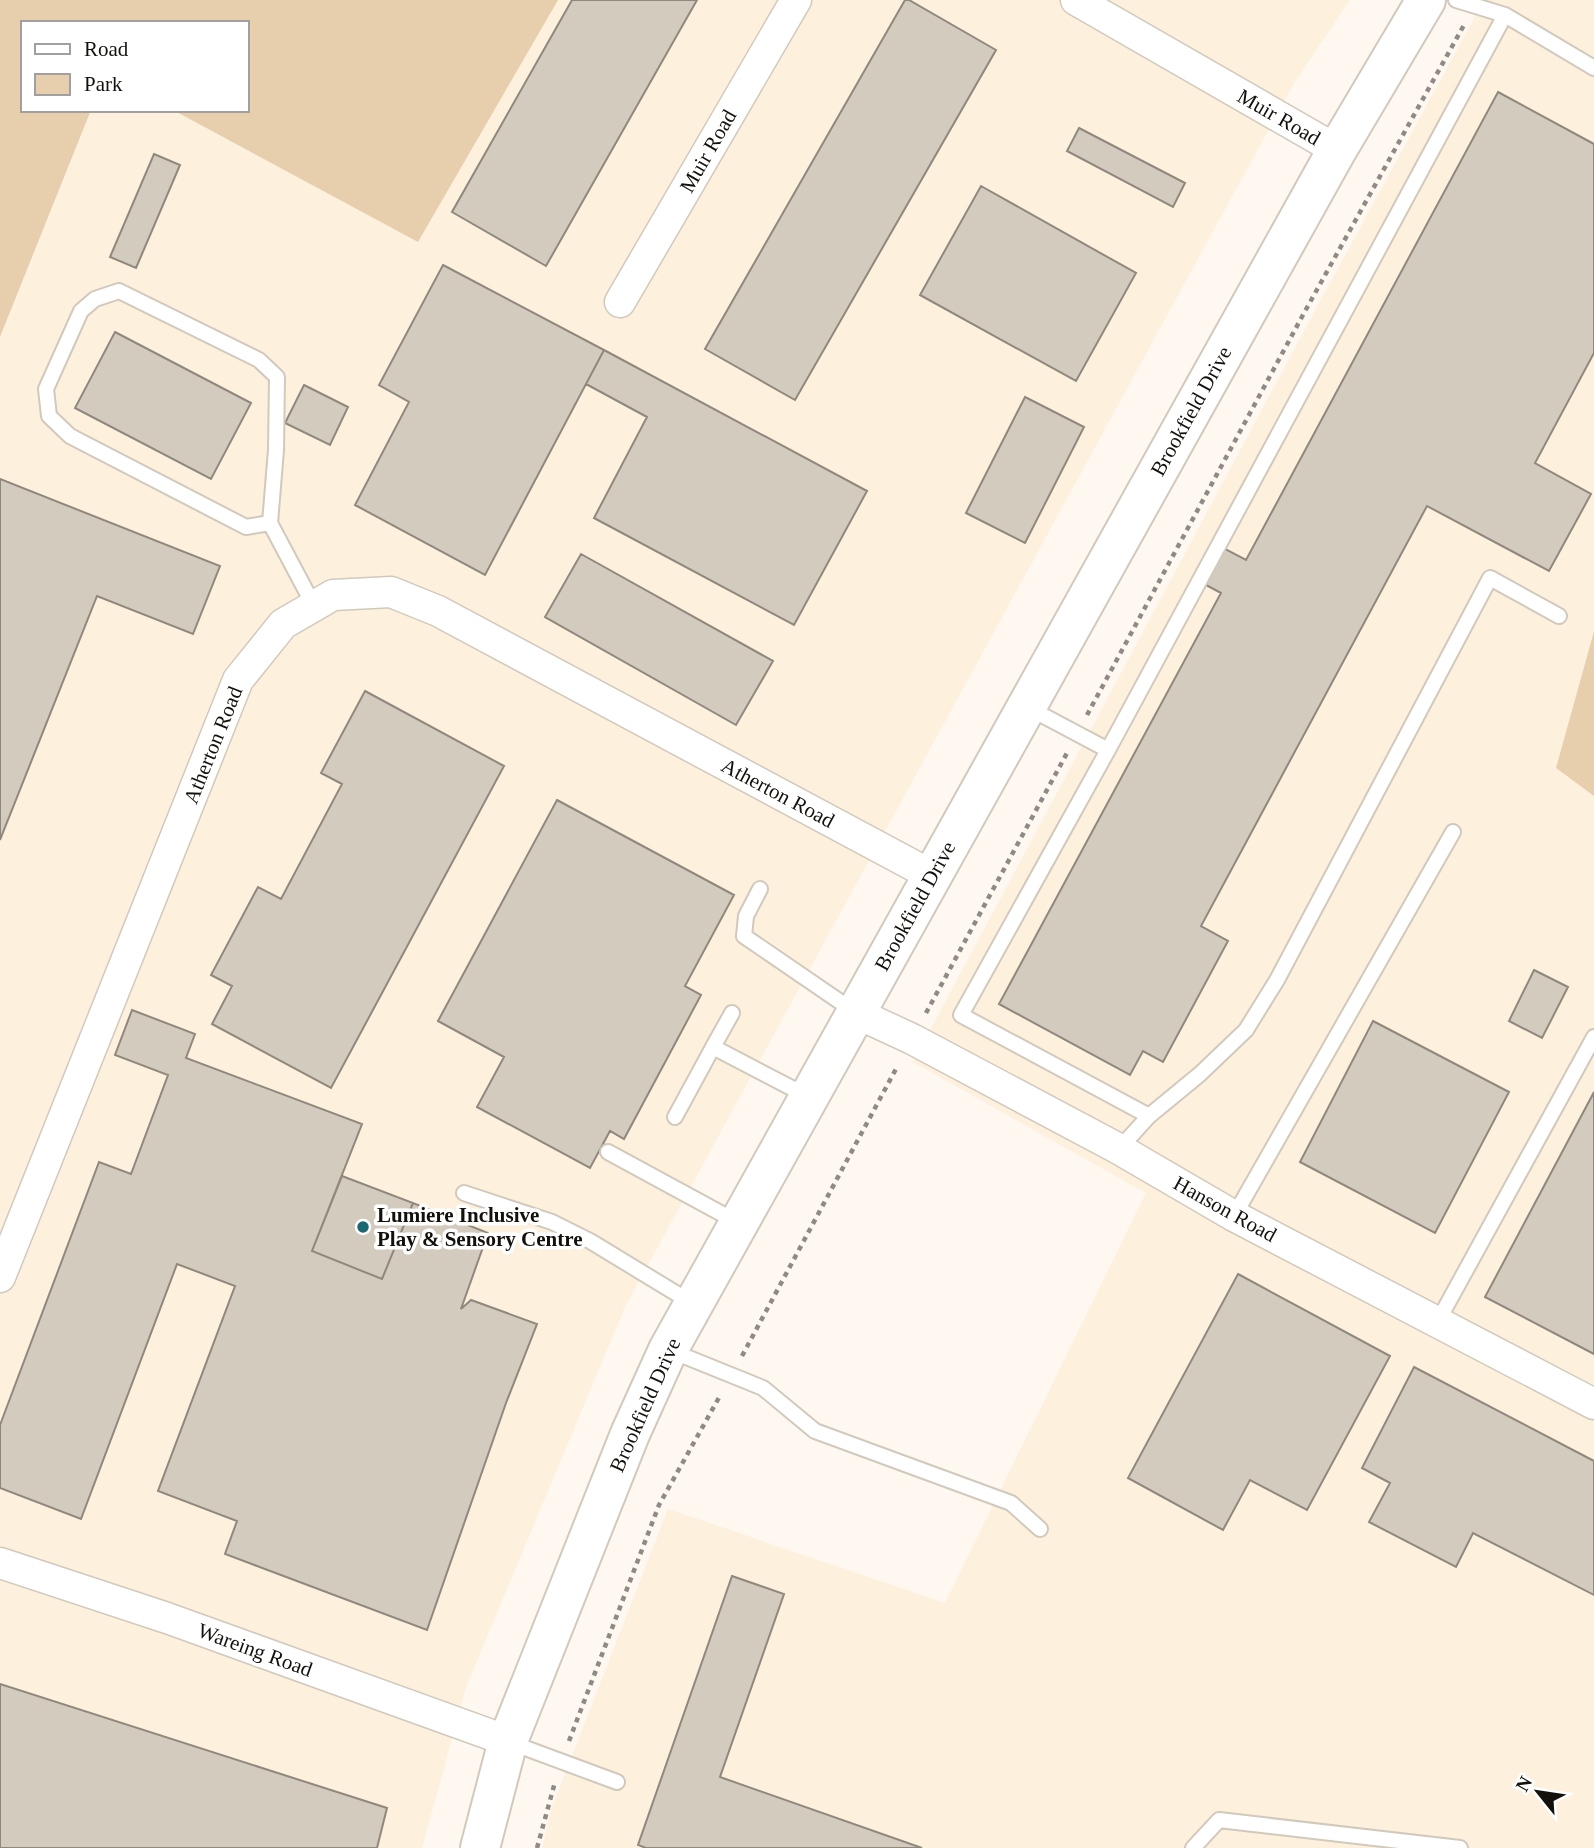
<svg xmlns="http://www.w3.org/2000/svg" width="1594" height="1848" viewBox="0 0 1594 1848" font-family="'Times New Roman',serif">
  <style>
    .built { fill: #fdf0dd }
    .green { fill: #e7ceac }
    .building { fill: #d4cbbf; stroke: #90887d; stroke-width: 2 }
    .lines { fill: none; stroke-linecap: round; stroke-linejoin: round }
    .lane-casing { stroke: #d2c9bd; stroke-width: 18 }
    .street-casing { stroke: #d2c9bd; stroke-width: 33 }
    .secondary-casing { stroke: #d2c9bd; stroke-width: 42 }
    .path { stroke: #8f8a85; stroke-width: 4.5; stroke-dasharray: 5 5; stroke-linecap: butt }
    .lane { stroke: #fff; stroke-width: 14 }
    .street { stroke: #fff; stroke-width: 30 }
    .secondary { stroke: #fff; stroke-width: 38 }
    .poi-dot { fill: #1d6773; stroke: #fff; stroke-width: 2.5 }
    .labels { text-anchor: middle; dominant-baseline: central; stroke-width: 7; stroke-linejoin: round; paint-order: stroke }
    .street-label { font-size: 21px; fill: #14110d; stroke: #fff }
    .poi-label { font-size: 21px; font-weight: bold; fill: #14110d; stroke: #fff; text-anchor: start }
  </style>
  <rect width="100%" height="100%" fill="#fef8f1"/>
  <path class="built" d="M558,0H1350L1293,85L625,1307L466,1687L422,1848H0V337L91,110H173L418,242Z
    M1484,0H1594V631L1556,768L1594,796V1848H542L551,1810L668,1509L945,1603L1146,1193L913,1062L1304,331Z"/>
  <path class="green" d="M0,0H558L418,242L173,110H247V23H23V110H91L0,337Z
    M1594,631V796L1556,768Z"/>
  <path class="building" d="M572,0H697L546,266L452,212Z
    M905,0H909L996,50L795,400L705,349Z
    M1498,92L1594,144V353L1535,463L1591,494L1549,571L1427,506L1201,926L1228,941L1163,1062L1143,1051L1130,1075L999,1004L1221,593L1193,578L1212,542L1246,560Z
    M1079,128L1185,183L1173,207L1067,151Z
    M154,154L180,165L136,268L110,257Z
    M981,186L1136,273L1076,381L920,295Z
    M443,265L604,350L485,575L355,505L409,402L379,385Z
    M115,332L251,403L211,479L75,408Z
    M604,350L867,491L794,625L594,518L647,417L586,384Z
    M304,385L348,407L330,445L285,423Z
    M1025,397L1084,427L1025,543L966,513Z
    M0,479L220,566L193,634L97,596L0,840Z
    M581,554L773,661L736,725L545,617Z
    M365,691L504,766L331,1088L212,1024L232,986L211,975L258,887L281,899L342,784L321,773Z
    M557,800L734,895L685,986L701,995L624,1139L610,1131L590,1168L477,1107L504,1057L438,1021Z
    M1534,970L1568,987L1542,1038L1509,1021Z
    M132,1010L195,1034L186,1058L362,1124L312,1251L382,1279L413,1203L488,1233L461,1309L471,1300L537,1324L506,1403L427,1630L225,1554L237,1521L158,1491L235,1286L177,1264L81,1519L0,1488V1425L99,1162L131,1174L168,1075L115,1055Z
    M1373,1021L1509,1092L1435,1233L1300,1162Z
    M1594,1092V1354L1485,1297Z
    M342,1176L413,1203L382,1279L312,1251Z
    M1238,1274L1390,1356L1307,1510L1250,1480L1223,1530L1128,1478Z
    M1414,1367L1594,1461V1595L1473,1533L1456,1567L1369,1522L1390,1483L1362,1468Z
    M732,1576L784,1594L720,1777L922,1848H646L638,1845Z
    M0,1684L387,1808L377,1848H0Z"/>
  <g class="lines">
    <defs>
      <path id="lane" d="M1456,0L1505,15L1594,68
        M270,523L276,450L277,377L259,360L119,291L95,299L81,311L46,389L49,416L70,436L246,527L270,523L314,606
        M1027,707L1108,750
        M760,889L746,916L744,936L855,1012
        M713,1047L732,1013
        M1149,1116L961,1015L1108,750L1505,15
        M675,1117L713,1047L807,1096
        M1119,1149L1149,1116L1200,1074L1246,1030L1277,980L1490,578L1559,616
        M608,1152L737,1222
        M464,1193L552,1222L590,1241L692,1303
        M1234,1216L1453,832
        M1438,1321L1594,1037
        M669,1350L763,1388L815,1431L1011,1503L1040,1529
        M509,1742L617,1782
        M1193,1848L1219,1820L1460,1848"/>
      <path id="street" d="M1076,0L1337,150
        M620,302L796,0
        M856,1013L912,1039L1119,1149L1234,1216L1594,1404
        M0,1277L238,680L283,624L333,595L391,592L438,611L931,875
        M0,1563L167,1618L508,1741"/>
      <path id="secondary" d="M480,1848L508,1741L630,1434L668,1350L1337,150L1426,0"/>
    </defs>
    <use href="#lane" class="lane-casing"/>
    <use href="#street" class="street-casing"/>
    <use href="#secondary" class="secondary-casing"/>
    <path class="path" d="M1087,715L1304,313L1464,25
      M926,1013L1067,753
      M742,1356L897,1067
      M569,1741L659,1505L721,1394
      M537,1848L555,1782"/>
    <use href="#lane" class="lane"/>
    <use href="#street" class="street"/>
    <use href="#secondary" class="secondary"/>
  </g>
  <circle class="poi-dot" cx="363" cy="1227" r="7"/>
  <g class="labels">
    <g class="street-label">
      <text transform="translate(1279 117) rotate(30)">Muir Road</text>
      <text transform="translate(708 151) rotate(-60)">Muir Road</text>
      <text transform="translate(1191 411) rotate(-61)">Brookfield Drive</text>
      <text transform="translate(213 745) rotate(-68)">Atherton Road</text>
      <text transform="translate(778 793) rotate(28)">Atherton Road</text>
      <text transform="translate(915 906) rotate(-61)">Brookfield Drive</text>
      <text transform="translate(1225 1209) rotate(29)">Hanson Road</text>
      <text transform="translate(645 1405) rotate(-66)">Brookfield Drive</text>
      <text transform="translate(255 1650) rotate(20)">Wareing Road</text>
    </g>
    <g class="poi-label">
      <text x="377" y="1215">Lumiere Inclusive<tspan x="377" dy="24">Play &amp; Sensory Centre</tspan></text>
    </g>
  </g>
  <rect x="21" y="21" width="228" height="91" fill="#ffffff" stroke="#a1a09e" stroke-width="2"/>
  <rect x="35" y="44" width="35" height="10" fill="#ffffff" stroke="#a1a09e" stroke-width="2"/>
  <text x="84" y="56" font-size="21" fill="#14110d">Road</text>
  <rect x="35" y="74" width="35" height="21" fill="#e7ceac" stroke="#a1a09e" stroke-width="2"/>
  <text x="84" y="91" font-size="21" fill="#14110d">Park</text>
  <g transform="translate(1538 1792) rotate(300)" stroke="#ffffff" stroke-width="5" paint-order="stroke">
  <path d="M0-5L12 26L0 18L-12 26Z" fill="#14110d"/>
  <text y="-10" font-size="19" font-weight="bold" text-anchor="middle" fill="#14110d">N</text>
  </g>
</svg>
